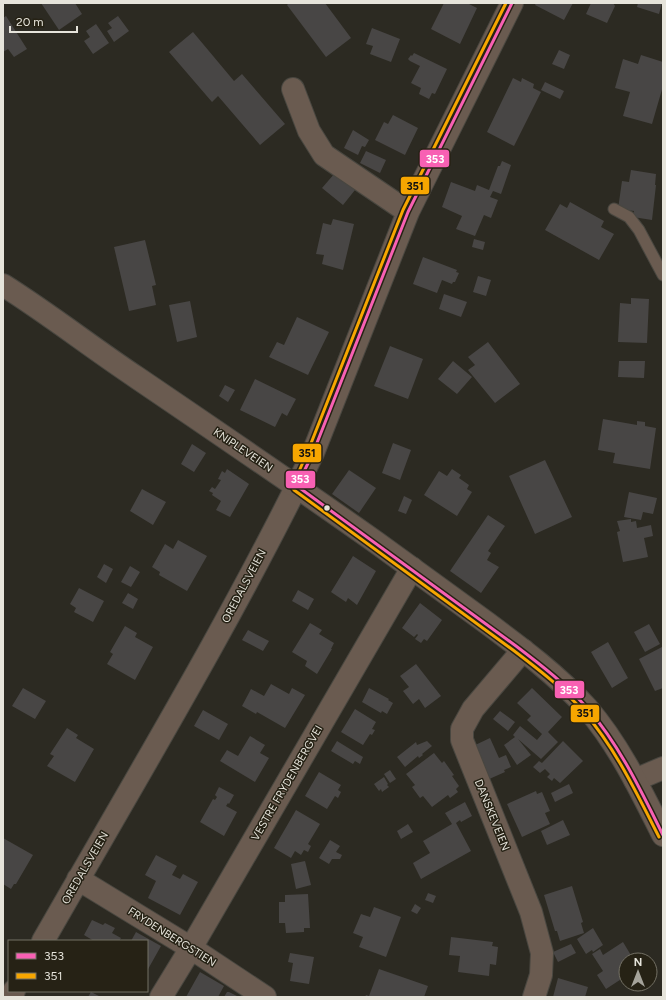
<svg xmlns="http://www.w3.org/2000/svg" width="666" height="1000" viewBox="0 0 666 1000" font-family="Figtree,sans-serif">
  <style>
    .building { fill: #484645 }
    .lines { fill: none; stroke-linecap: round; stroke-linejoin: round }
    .service-casing { stroke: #494740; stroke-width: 13 }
    .minor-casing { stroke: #494740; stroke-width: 24 }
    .tertiary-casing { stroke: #494740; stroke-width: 24 }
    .service { stroke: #6a5b50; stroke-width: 11 }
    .minor { stroke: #6a5b50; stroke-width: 22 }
    .tertiary { stroke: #6a5b50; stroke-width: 22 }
    .bus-1-casing { stroke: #262215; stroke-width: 6 }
    .bus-2-casing { stroke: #262215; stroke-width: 6 }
    .bus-1 { stroke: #f860b3; stroke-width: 3 }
    .bus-2 { stroke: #f7a600; stroke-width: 3 }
    .bus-dot { fill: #e6e4db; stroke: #262215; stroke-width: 1.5 }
    .labels { text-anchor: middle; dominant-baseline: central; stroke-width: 3; stroke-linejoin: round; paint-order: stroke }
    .street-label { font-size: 11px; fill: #e6e4db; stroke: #262215 }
    .line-badge { stroke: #262215; stroke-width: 1.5 }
    .badge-label { font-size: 11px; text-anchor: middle; font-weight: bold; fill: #fff }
    .pale-badge-label { font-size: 11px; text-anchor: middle; font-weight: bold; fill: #111 }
  </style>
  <rect width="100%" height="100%" fill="#2c2a22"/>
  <path class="building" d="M41,3H75L82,14L59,30Z
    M289,3H325L351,38L326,57L287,5Z
    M444,3H467L477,8L460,44L431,29Z
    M536,3H573L564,20L535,5Z
    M591,3H613L615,6L607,23L586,14Z
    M638,3H662L659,14L637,7Z
    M6,16L27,49L14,57L8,49L3,52V18Z
    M118,16L129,31L114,42L107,31L112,28L108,23Z
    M96,24L109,43L93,54L84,41L90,37L86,31Z
    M372,28L400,39L391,62L370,54L373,46L366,44Z
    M193,32L234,81L242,74L285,124L260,145L218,96L212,102L169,52Z
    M559,50L570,55L564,69L552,64Z
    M414,53L447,69L435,94L432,93L429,99L419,94L421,88L411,83L420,66L410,61L408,59L411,55L412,56Z
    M641,55L663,62V86L652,124L623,116L630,92L615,88L623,59L638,64Z
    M513,78L521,82L522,78L534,84L533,88L541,92L514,146L487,132Z
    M545,82L564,91L560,99L541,90Z
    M393,115L418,128L405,155L375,140L384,122L388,124Z
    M353,130L369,140L365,147L362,146L358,155L344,148Z
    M366,151L386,160L380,173L360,163Z
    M502,161L511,165L501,194L493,191L490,197L498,200L491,218L484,215L475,236L456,229L462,216L442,207L451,182L475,191L477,185L489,190L498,166H500Z
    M631,170L656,174L655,185H656L652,220L633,217L634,211L618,209L622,181L629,182Z
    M335,173L355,190L343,205L322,188Z
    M570,202L604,221L601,227L614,234L599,260L545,230L560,204L567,208Z
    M333,219L354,224L343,270L322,264L324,255L316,254L323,223L331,225Z
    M474,239L485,242L483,250L472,247Z
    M145,240L156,285L152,286L156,305L129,311L114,247Z
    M423,257L457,270L456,272L459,273L455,282H453L452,284L442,280L437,293L413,284Z
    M478,276L491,280L486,296L473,292Z
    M444,294L467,302L461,317L439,309Z
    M631,298L649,299L647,343L618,342L620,303L631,304Z
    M190,301L197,337L177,342L169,305Z
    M297,317L329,332L308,375L269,357L277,342L284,345Z
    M488,342L520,384L495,403L468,370L475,365L468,357Z
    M390,346L423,359L408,399L374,386Z
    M453,361L472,377L457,394L438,379Z
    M619,361H645L644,378L618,377Z
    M255,379L296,399L287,416L282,413L275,427L240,410Z
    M225,385L235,390L228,402L219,396Z
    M603,419L637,425V421L645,422V426L656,428L650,469L613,463L615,453L598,450Z
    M393,443L411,450L400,480L382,473Z
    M192,444L206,453L194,472L181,464Z
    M545,460L572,517L535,534L509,476Z
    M227,469L249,484L230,517L216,510L221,501L212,495L213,493L209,491L212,487L215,489L221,480L218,479L222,471L225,473Z
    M452,469L461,475L459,478L469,485L467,489L472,492L457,516L424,495L439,471L447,476Z
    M349,470L376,488L359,513L332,494Z
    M142,489L166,502L153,525L130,511Z
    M629,492L657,498L653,514L643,512L641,520L624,517Z
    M404,496L412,500L406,514L398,511Z
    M488,515L505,526L488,551L491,553L487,560L499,567L481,593L450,571Z
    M631,519V522L636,521L637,528L651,525L653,536L644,538L648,557L623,562L617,532L620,531L617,521Z
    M178,540L207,556L187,591L159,575L160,572L152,567L165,544L173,549Z
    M353,556L376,571L357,605L348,598L346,602L331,592Z
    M104,564L113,569L106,583L97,577Z
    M130,566L140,572L131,587L121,582Z
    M79,588L104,601L93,622L74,612L76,608L70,604Z
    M298,590L314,599L308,610L292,601Z
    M128,593L138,599L133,609L122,603Z
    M420,603L442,620L427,641L424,639L421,643L415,639L418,635L417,634L414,637L402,628Z
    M310,623L322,630L319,634L334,643L331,649H332L317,674L305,666L307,661L292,652Z
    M649,624L660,644L645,652L634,632Z
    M125,626L137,633L135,637L153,647L135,680L107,664L113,654L110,652Z
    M248,630L269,641L263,651L242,640Z
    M608,642L628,678L612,688L591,652Z
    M662,647L663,688L655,691L639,659Z
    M416,664L441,696L425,708L419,699L413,704L403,691L409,687L400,676Z
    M271,684L289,694L292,688L305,695L285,728L257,712L256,714L242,706L251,689L264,696Z
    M23,688L46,701L35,719L12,706Z
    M369,688L389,699L388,700L393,703L387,714L382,711L381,713L362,702Z
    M532,688L562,717L548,732L558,742L541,759L518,739L531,755L517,765L504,745L515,737L513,735L520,726L537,740L542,734L527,720L531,716L517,703Z
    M355,709L376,722L372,729L375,730L372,735L370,734L363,745L341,732Z
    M203,710L228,724L219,740L194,726Z
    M500,711L515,722L508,731L493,719Z
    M67,728L78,735L76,738L94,749L75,782L47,766L54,756L50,754Z
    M250,736L265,745L260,753L269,758L255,782L220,761L227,750L238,756Z
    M490,738L499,758L506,755L511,767L504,770L505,772L487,780L471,747Z
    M337,741L363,757L360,764L355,761L353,764L331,751Z
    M427,741L432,746L422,754L423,755L419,758L418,756L405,767L397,757L416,742L417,745Z
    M563,741L583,761L560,783L554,778L552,781L547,777L550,774L545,769L540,773L533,767L539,761L542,763Z
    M434,753L442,763L444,761L454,775L452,776L459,786L456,789L458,792L450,798L448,795L432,807L423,796L420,798L412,787L415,785L406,774Z
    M390,770L396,779L390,783L384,774Z
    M319,772L341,785L338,790L341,792L338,798L335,796L327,809L305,796Z
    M384,777L388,784L387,785L389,787L382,792L381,789L379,791L374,784Z
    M569,784L573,793L555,802L551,793Z
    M219,787L234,795L229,804L228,803L226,806L237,812L224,836L200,822L213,799L215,800L217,797L215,795Z
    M536,791L537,794L542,792L550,811L545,813L550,824L522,837L507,804Z
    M465,802L472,816L461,822L460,820L456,823L471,851L421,879L413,863L430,853L423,841L452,824L445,813Z
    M296,810L320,824L308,844L311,846L308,852L304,850L301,855L295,851L291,858L274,848Z
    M563,820L570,835L547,845L541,831Z
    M408,824L413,832L401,839L397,831Z
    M3,838L33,855L16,884H14L11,889L3,884Z
    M330,840L340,846L336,852L342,855L340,859H332L329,864L319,858Z
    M156,855L177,866L172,875L180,879L183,874L198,882L180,915L148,898L156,881L145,875Z
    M305,861L311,885L296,889L291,864Z
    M572,886L583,922L581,923L584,933L560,941L557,931H555L544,895Z
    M428,893L436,896L433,903L425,900Z
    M308,894L310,928H304V932L286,933L285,923H279V902H285V895Z
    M415,904L421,908L417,914L411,911Z
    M374,907L401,917L386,957L359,947L363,937L353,933L361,914L370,917Z
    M92,920L103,925L105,923L115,928L112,933L121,938L119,941H94L84,935Z
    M593,928L603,945L593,952L592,950L586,954L577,939Z
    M136,932L161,946L147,971V941H131Z
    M451,937L493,942L492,946L498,947L496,965L490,964L489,976L458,972L460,956L449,955Z
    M623,942L632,957L628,959L629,960H626V976L606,989L597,975L603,971L592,954L600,949L603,955Z
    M571,944L576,953L558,962L553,952Z
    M290,953L314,957L309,984L290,981L293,963L288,962Z
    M379,969L428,986L424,997H365L366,995L369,996Z
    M200,972L224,986L218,997H186Z
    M558,978L588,987L585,997H553Z
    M91,992L101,997H88Z
    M227,992H229L239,997H224Z"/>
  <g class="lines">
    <defs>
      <path id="service" d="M614,209L629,217L639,230L663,275"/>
      <path id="minor" d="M293,89L309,131L324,155L408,212
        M523,650L473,709L462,729V740L531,912L542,953L541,975L534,997
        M635,780L663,768
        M78,879L191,948L265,997
        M43,941C135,780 232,620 313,453L408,212L512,3
        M11,997L14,991
        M161,997L191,948L412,568"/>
      <path id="tertiary" d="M3,285C49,314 91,347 136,377C217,432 298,487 377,543C414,570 450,596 487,623C522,649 557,675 587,708C619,745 641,791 663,835"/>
    </defs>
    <use href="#service" class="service-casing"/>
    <use href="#minor" class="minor-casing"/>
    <use href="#tertiary" class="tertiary-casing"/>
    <use href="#service" class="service"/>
    <use href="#minor" class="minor"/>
    <use href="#tertiary" class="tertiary"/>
    <defs>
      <path id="bus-1" d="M512,3L408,212L313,453L297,486L516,646C541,665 567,685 588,709C620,746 641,791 663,835"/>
      <path id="bus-2" d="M506,3L403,210L308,451L292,487L294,490L513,650C538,669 563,688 584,712C616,749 637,794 659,837"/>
    </defs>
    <use href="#bus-1" class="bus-1-casing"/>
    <use href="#bus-2" class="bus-2-casing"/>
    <use href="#bus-1" class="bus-1"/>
    <use href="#bus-2" class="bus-2"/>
  </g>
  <circle class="bus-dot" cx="327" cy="508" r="3.5"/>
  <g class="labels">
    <g class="street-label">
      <text transform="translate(243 450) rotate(34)">KNIPLEVEIEN</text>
      <text transform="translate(244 586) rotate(-62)">OREDALSVEIEN</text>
      <text transform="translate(287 783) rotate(-60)">VESTRE FRYDENBERGVEI</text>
      <text transform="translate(492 815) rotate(68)">DANSKEVEIEN</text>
      <text transform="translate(85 868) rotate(-60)">OREDALSVEIEN</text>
      <text transform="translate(172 937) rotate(32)">FRYDENBERGSTIEN</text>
    </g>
  </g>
  <g class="line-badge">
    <rect x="419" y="149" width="31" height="19" rx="4" fill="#f860b3"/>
    <rect x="400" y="176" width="30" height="19" rx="4" fill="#f7a600"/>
    <rect x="292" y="443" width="30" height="20" rx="4" fill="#f7a600"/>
    <rect x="285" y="470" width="31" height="19" rx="4" fill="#f860b3"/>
    <rect x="554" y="680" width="31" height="19" rx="4" fill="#f860b3"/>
    <rect x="570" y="704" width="30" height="19" rx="4" fill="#f7a600"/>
  </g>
  <g class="badge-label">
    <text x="435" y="163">353</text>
    <text x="300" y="483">353</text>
    <text x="569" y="694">353</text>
  </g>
  <g class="pale-badge-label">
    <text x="415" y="190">351</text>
    <text x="307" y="457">351</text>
    <text x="585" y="717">351</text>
  </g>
  <rect width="666" height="1000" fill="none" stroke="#e6e4db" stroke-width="8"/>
  <rect x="8" y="940" width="140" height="52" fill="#262215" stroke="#737064"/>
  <rect x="16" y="953" width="20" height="6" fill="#f860b3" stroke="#737064"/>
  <text x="44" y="960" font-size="12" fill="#e6e4db">353</text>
  <rect x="16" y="973" width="20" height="6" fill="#f7a600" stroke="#737064"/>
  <text x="44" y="980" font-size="12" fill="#e6e4db">351</text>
  <g transform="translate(638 972)"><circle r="19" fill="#262215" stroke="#737064"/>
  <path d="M0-3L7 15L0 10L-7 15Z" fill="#a5a39a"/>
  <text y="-6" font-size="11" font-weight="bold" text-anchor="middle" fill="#e6e4db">N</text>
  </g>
  <path d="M10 26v6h67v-6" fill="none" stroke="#e6e4db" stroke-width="2"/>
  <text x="16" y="26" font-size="12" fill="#e6e4db" stroke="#262215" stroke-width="3" paint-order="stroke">20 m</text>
</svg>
